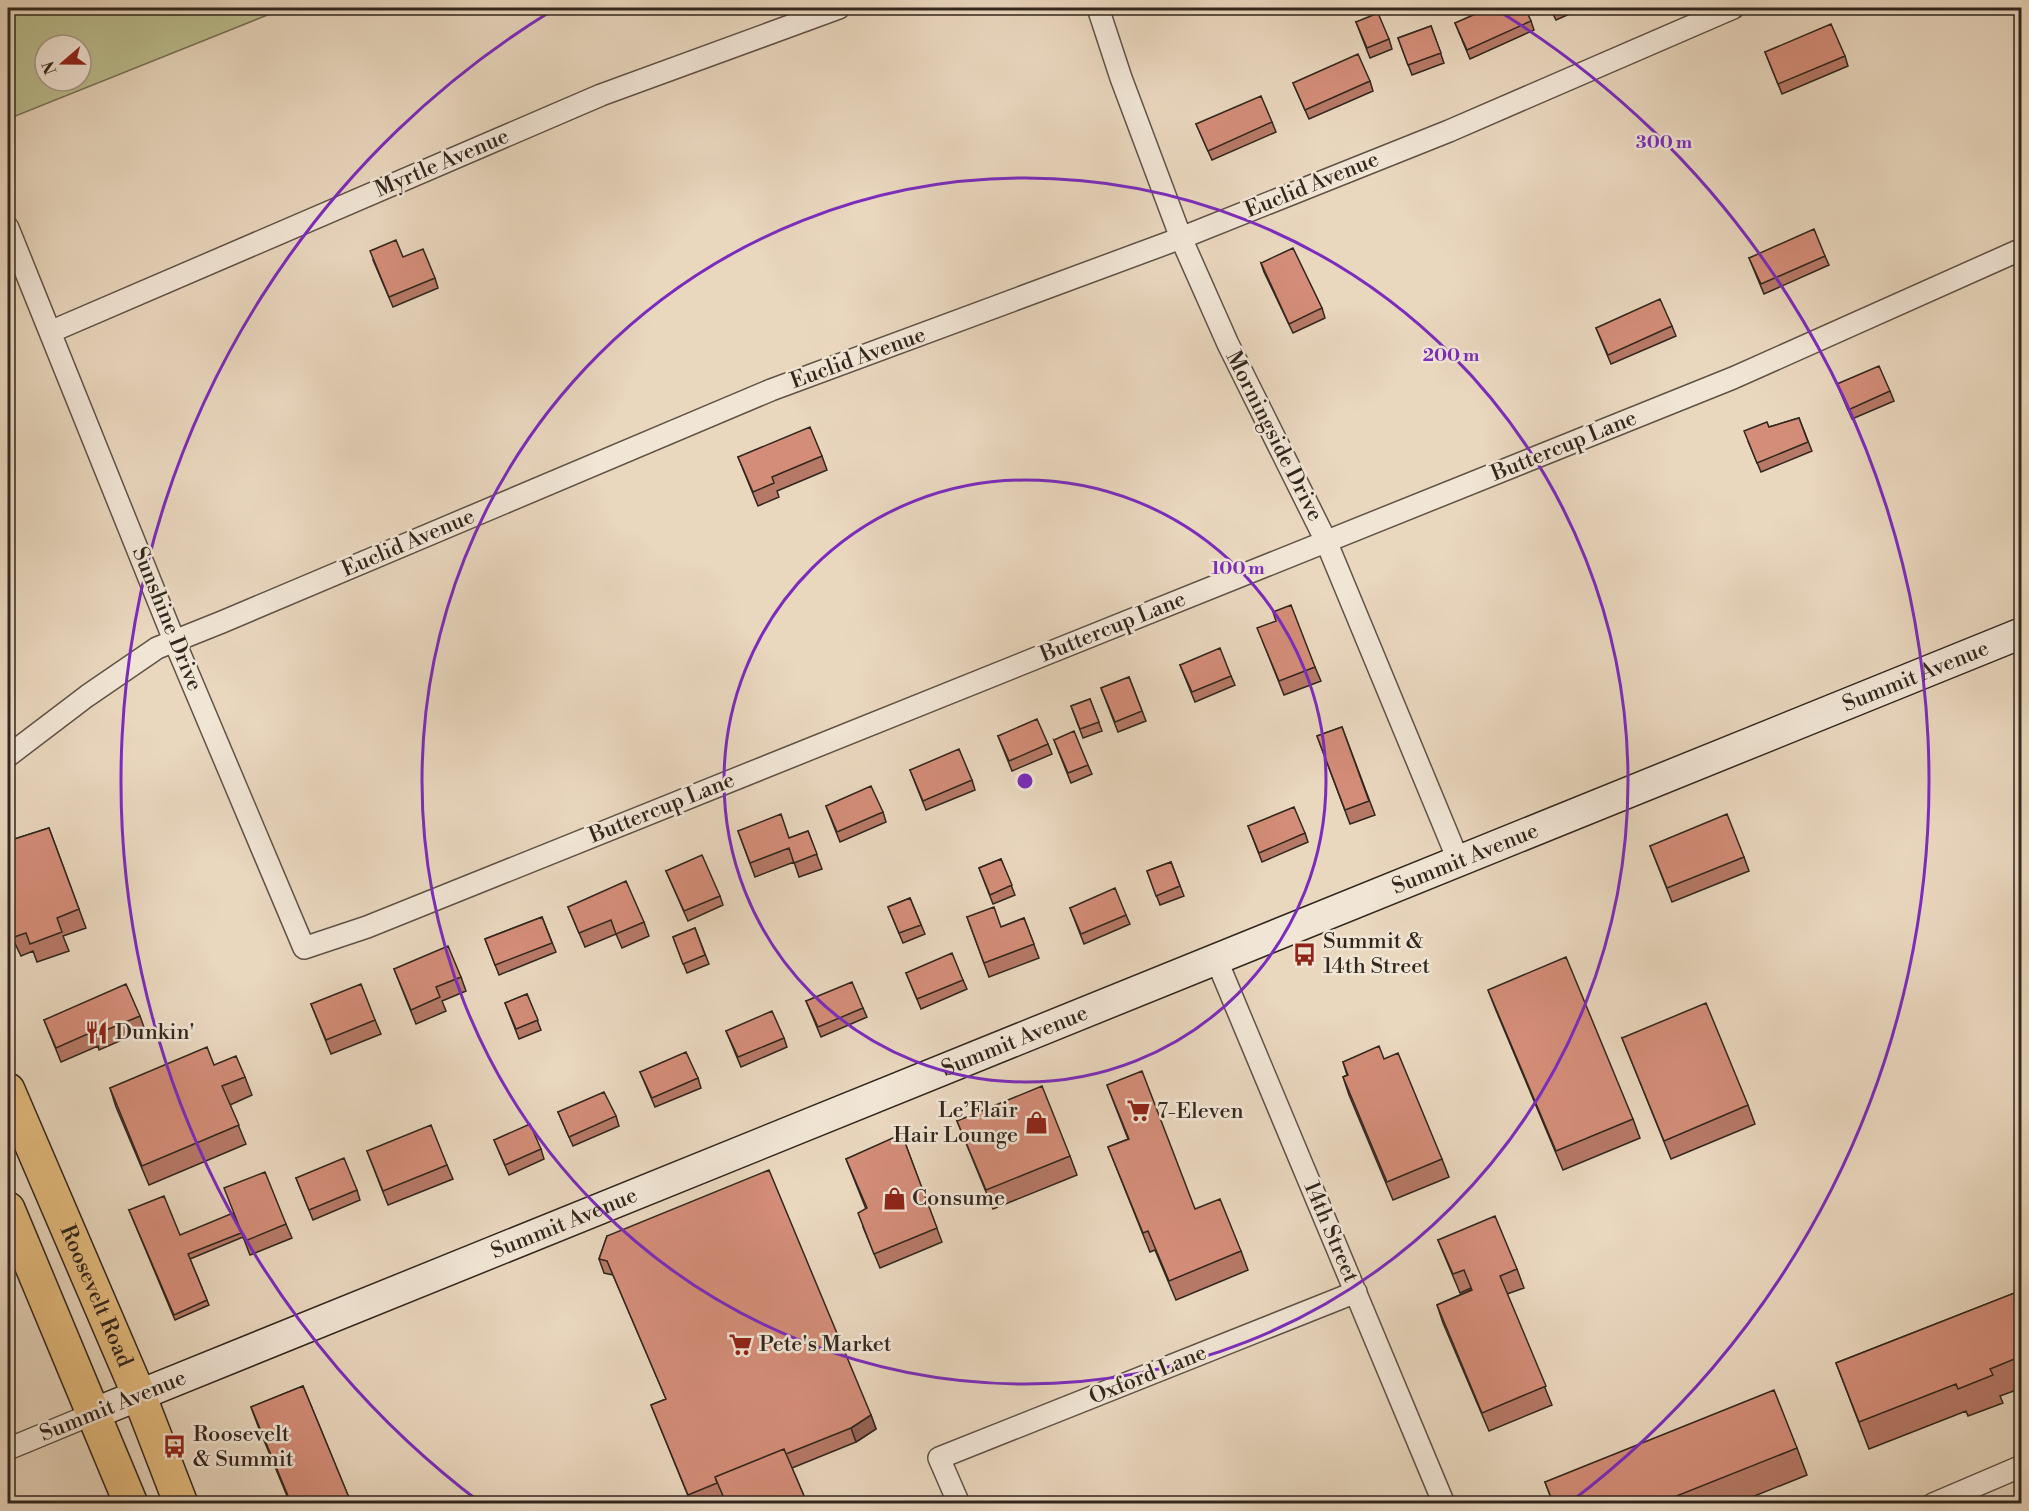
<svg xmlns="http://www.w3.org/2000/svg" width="2029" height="1511" viewBox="0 0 2029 1511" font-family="'Libre Bodoni',serif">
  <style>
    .green { fill: #bbbd8e; stroke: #767256; stroke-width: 1.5; fill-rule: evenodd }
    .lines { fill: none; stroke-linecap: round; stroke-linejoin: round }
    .minor-casing { stroke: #605346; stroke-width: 24 }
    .secondary-casing { stroke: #32271e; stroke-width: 33 }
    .primary-casing { stroke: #32271e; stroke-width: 36 }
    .minor { stroke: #f1e5d5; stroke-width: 21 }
    .secondary { stroke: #f1e5d5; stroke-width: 30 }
    .primary { stroke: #e4bc7f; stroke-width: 33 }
    .wall { fill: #b67967; stroke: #32271e; stroke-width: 1.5 }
    .shaded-wall { fill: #946354; stroke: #32271e; stroke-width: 1.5 }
    .building { fill: #d48d78; stroke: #32271e; stroke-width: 1.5 }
    .ring { fill: none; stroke: #7b2cbf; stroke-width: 3 }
    .labels { text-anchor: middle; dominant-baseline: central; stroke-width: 5; stroke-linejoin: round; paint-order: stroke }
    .street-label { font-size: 22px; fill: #32271e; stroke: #f1e5d5 }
    .poi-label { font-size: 22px; fill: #32271e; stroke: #f1e5d5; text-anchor: start }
    .centre { fill: #7b2cbf; stroke: #f1e5d5; stroke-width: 3 }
    .ring-label { font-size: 18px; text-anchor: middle; font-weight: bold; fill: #7b2cbf; stroke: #f1e5d5; stroke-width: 5; stroke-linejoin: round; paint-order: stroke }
  </style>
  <rect width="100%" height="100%" fill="#e9d7be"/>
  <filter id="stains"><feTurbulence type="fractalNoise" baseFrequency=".00333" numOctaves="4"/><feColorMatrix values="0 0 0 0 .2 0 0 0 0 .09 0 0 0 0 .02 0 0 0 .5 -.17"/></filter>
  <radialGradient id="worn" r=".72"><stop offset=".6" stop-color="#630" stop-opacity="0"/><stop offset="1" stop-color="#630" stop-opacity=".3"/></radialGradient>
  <path class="green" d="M8,8H285L8,119ZM45,45H81V81H45Z"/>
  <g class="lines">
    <defs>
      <path id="minor" d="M1098,8L1121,78L1181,238L1228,344L1326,541L1459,862
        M8,228L174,640L304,948L367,927L1733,378L2022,249
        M50,332L601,95L839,8
        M8,756L87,696L157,648L222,622L771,390L1181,238L1449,131L1733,8
        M1217,961L1444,1504
        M8,1449L95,1413
        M959,1504L939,1458L1356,1292
        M1933,1504L2022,1466"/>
      <g id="secondary">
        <path id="s1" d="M95,1413L2022,633"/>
      </g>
      <g id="primary">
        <path id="s2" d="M8,1090L139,1395L181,1504"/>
        <path d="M8,1209L131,1504"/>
      </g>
    </defs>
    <use href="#minor" class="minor-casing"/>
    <use href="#secondary" class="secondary-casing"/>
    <use href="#primary" class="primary-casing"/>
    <use href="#minor" class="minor"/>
    <use href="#secondary" class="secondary"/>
    <use href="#primary" class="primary"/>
  </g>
  <path class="wall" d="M1550,8H1583L1556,20Z
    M1531,21L1534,30L1470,59L1455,23Z
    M1356,22L1389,39L1392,49L1370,58Z
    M1431,26L1444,63L1412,75L1398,38Z
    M1765,52L1845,56L1848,66L1782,94Z
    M1370,81L1373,91L1309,119L1293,83Z
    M1272,122L1276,132L1212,160L1196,124Z
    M1825,256L1829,265L1764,294L1749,258Z
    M403,257L435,278L438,288L393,307L373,260Z
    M1261,263L1322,308L1325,318L1293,333L1264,272Z
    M1672,326L1676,336L1611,364L1596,328Z
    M1837,384L1890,391L1894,401L1852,419Z
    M1799,418L1812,451L1761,472L1748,441L1769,427Z
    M822,456L827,470L777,491L779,497L758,506L738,457Z
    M1263,642L1315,667L1321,681L1284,695Z
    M1180,665L1231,676L1235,685L1195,702Z
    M1129,677L1146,721L1118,732L1101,688Z
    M1090,699L1102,731L1083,738L1071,706Z
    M1342,727L1375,815L1350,824L1317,736Z
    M998,736L1048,744L1052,754L1012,771Z
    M1054,740L1088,765L1092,774L1071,783Z
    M910,770L972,780L975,790L926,810Z
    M826,806L883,812L886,822L840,842Z
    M1248,826L1305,833L1308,842L1262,862Z
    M49,828L86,928L63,936L69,951L37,962L33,951L21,956L8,929V841Z
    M738,831L789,838L808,831L822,869L799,877L794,862L755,877Z
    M1650,846L1744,857L1749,871L1672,902Z
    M1001,859L1015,895L993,904L979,868Z
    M1171,862L1184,896L1160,905L1147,871Z
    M666,871L720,896L723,905L688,921Z
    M910,898L925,934L903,943L888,907Z
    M568,907L644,922L649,936L622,948L616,934L585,947Z
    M1070,908L1126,915L1130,924L1084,944Z
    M542,917L556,952L499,975L485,939Z
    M967,917L1001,927L1024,918L1039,958L989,977Z
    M695,928L709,964L687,973L673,937Z
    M394,969L461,977L466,991L442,1001L446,1011L416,1024Z
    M906,973L963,980L967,989L921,1009Z
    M1488,990L1633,1119L1640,1138L1563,1170L1495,1008Z
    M527,994L541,1030L519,1039L505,1003Z
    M806,1001L863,1008L867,1017L821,1037Z
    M311,1004L375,1020L381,1034L331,1054Z
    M140,1016L145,1030L99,1050L98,1046L61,1062L44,1020Z
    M726,1031L784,1038L787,1047L741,1067Z
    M1622,1038L1748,1105L1755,1124L1671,1159Z
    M1384,1059L1442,1159L1449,1177L1393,1200L1349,1095L1343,1077L1347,1075L1343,1062Z
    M214,1065L245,1077L252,1095L230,1105L246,1144L149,1185L116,1107L110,1088Z
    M640,1072L698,1078L701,1088L655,1107Z
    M1107,1085L1195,1209L1241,1251L1248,1270L1176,1300L1155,1250L1150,1252L1108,1147L1128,1139Z
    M558,1112L616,1116L619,1126L573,1146Z
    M957,1121L1070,1156L1077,1175L993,1209Z
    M494,1140L541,1149L544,1159L509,1175Z
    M904,1140L942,1242L880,1268L863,1227L866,1209L846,1159Z
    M367,1151L447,1165L453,1179L388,1205Z
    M296,1178L357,1190L360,1200L313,1220Z
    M129,1210L180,1235L286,1224L292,1238L250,1255L242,1234L243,1237L190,1259L209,1305L175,1320Z
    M607,1236L871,1415L876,1429L856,1442L792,1468L807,1503H725L722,1497L706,1503H691L651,1405L666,1399L613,1275L604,1273L599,1259Z
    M1438,1240L1517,1269L1524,1288L1507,1294L1552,1405L1489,1431L1443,1323L1437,1305L1471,1290V1288L1460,1293Z
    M2022,1290V1388L2000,1396L2003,1403L1968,1416L1966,1411L1869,1449L1836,1363Z
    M303,1386L351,1503H290L258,1426L251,1407Z
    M1797,1448L1807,1475L1737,1503H1553L1545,1482Z"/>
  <path class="shaded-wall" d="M871,1415L876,1429L856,1442L851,1428Z"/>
  <path class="building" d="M1489,8H1525L1531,21L1467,50L1455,23Z
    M1378,13L1389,39L1367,48L1356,22Z
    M1831,24L1845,56L1778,84L1765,52Z
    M1431,26L1441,53L1408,65L1398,38Z
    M1358,54L1370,81L1305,110L1293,83Z
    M1261,96L1272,122L1208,151L1196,124Z
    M1814,229L1825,256L1761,284L1749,258Z
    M396,240L403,257L423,249L435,278L389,297L370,251Z
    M1293,248L1322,308L1289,324L1261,263Z
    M1660,299L1672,326L1608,355L1596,328Z
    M1879,366L1890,391L1848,410L1837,384Z
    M1799,418L1808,442L1757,463L1744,431L1767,422L1769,427Z
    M810,427L822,456L772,477L774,483L753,492L738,457Z
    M1291,605L1315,667L1279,681L1257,628L1276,621L1273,612Z
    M1220,648L1231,676L1192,692L1180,665Z
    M1129,677L1142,711L1115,722L1101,688Z
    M1090,699L1099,722L1080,729L1071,706Z
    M1037,719L1048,744L1009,761L998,736Z
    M1342,727L1369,801L1345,810L1317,736Z
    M1074,731L1088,765L1068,773L1054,740Z
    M959,749L972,780L923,801L910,770Z
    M871,786L883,812L837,832L826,806Z
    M1294,807L1305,833L1259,853L1248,826Z
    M781,814L789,838L808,831L817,854L794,863L789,848L750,863L738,831Z
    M1727,814L1744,857L1667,888L1650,846Z
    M49,828L79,909L57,918L62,932L30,944L26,933L14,937L8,924V841Z
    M702,855L720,896L684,911L666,871Z
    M1001,859L1012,885L990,895L979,868Z
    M1171,862L1180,886L1156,896L1147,871Z
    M626,881L644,922L616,934L611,920L579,933L568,907Z
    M1115,888L1126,915L1081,934L1070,908Z
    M910,898L921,925L899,933L888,907Z
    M994,907L1001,927L1024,918L1034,944L984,963L967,917Z
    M542,917L552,943L495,965L485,939Z
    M695,928L705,955L683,964L673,937Z
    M448,946L461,977L436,987L440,997L411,1010L394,969Z
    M952,953L963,980L917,999L906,973Z
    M1566,957L1633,1119L1556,1151L1488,990Z
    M852,982L863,1008L818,1027L806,1001Z
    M126,984L140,1016L94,1035L92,1032L56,1048L44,1020Z
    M361,984L375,1020L326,1040L311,1004Z
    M527,994L538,1020L516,1029L505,1003Z
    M1706,1003L1748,1105L1664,1141L1622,1038Z
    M772,1011L784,1038L738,1057L726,1031Z
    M1379,1046L1384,1059L1398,1053L1442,1159L1387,1182L1343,1077L1348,1075L1343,1062Z
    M207,1047L214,1065L236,1056L245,1077L222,1086L239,1125L142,1166L110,1088Z
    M686,1052L698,1078L652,1098L640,1072Z
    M1142,1071L1195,1209L1220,1199L1241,1251L1169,1281L1148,1231L1143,1233L1108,1147L1129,1139L1107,1085Z
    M1042,1086L1070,1156L986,1190L957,1121Z
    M604,1092L616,1116L569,1137L558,1112Z
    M530,1124L541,1149L505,1165L494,1140Z
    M431,1125L447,1165L383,1191L367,1151Z
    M895,1137L904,1140L937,1228L874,1254L858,1213L867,1208L846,1159Z
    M344,1158L357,1190L309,1210L296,1178Z
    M769,1170L871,1415L851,1428L786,1454L784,1449L715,1477L717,1483L688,1495L651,1405L666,1399L607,1261L599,1259L607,1236Z
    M265,1172L286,1224L245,1241L224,1188Z
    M164,1196L180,1235L233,1213L241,1233L188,1254L207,1300L174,1315L129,1210Z
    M1495,1216L1517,1269L1500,1276L1546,1386L1482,1413L1437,1305L1472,1290L1464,1270L1453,1274L1438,1240Z
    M2022,1290V1356L1990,1369L1993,1375L1958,1389L1956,1384L1859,1422L1836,1363Z
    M303,1386L350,1500L340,1503H291L251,1407Z
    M1774,1390L1797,1448L1659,1503H1553L1545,1482Z
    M784,1449L807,1503H726L715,1477Z"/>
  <g class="ring">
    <circle cx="1025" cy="781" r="301"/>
    <circle cx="1025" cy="781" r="603"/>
    <path d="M481 1503A904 904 0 0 1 553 10M1497 10A904 904 0 0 1 1569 1503"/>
  </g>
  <defs>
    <symbol id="bus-bare" viewBox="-9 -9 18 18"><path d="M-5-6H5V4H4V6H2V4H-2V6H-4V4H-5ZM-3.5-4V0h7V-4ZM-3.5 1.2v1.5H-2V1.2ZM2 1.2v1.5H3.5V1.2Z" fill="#8f2418" stroke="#f1e5d5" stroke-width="2.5" paint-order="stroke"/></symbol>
    <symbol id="restaurant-bare" viewBox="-9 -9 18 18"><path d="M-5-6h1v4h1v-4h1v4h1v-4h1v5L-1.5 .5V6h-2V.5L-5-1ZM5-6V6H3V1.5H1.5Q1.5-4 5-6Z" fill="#8f2418" stroke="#f1e5d5" stroke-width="2.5" paint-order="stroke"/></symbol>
    <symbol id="supermarket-bare" viewBox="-9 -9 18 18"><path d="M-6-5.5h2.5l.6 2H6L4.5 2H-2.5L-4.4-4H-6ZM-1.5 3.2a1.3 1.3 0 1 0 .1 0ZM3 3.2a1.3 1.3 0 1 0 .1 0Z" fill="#8f2418" stroke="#f1e5d5" stroke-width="2.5" paint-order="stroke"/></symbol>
    <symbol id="shop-bare" viewBox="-9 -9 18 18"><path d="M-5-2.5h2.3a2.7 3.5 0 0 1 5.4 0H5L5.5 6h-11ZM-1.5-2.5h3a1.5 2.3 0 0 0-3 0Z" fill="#8f2418" stroke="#f1e5d5" stroke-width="2.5" paint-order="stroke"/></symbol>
  </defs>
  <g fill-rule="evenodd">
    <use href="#bus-bare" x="1288" y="938" width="33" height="33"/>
    <use href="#restaurant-bare" x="80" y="1016" width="33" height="33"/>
    <use href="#supermarket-bare" x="1122" y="1094" width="33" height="33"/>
    <use href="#shop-bare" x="1020" y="1106" width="33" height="33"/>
    <use href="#shop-bare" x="878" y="1182" width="33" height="33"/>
    <use href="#supermarket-bare" x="724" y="1328" width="33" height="33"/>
    <use href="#bus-bare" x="158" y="1430" width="33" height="33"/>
  </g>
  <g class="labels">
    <g class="street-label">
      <text transform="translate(442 163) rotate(-23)">Myrtle Avenue</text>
      <text transform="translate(1312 185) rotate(-22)">Euclid Avenue</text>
      <text transform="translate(858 358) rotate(-20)">Euclid Avenue</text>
      <text transform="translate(1274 436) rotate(63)">Morningside Drive</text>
      <text transform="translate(1564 446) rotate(-22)">Buttercup Lane</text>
      <text transform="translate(408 543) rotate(-23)">Euclid Avenue</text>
      <text transform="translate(167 619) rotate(68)">Sunshine Drive</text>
      <text transform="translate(1113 627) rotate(-22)">Buttercup Lane</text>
      <text stroke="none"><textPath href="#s1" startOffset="1964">Summit Avenue</textPath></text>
      <text transform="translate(662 808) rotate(-22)">Buttercup Lane</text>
      <text stroke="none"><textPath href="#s1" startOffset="1478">Summit Avenue</textPath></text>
      <text stroke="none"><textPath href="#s1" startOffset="992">Summit Avenue</textPath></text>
      <text stroke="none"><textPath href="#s1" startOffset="506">Summit Avenue</textPath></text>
      <text transform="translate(1331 1232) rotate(67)">14th Street</text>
      <text stroke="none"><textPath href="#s2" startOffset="224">Roosevelt Road</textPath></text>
      <text transform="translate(1148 1375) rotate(-22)">Oxford Lane</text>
      <text transform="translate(113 1406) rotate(-22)">Summit Avenue</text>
    </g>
    <g class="poi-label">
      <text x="1323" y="941">Summit &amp;<tspan x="1323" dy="25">14th Street</tspan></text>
      <text x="115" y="1032">Dunkin'</text>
      <text x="1018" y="1110" text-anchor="end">Le’Flair<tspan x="1018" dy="25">Hair Lounge</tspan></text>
      <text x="1157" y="1111">7-Eleven</text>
      <text x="912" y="1198">Consume</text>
      <text x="759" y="1344">Pete's Market</text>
      <text x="193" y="1434">Roosevelt<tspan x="193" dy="25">&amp; Summit</tspan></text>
    </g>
  </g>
  <circle cx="1025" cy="781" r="9" class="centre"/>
  <g class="ring-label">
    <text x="1664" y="148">300 m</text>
    <text x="1451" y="361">200 m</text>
    <text x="1238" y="574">100 m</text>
  </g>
  <rect width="2029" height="1511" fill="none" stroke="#e9d7be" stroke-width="30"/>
  <rect x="9" y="9" width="2011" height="1493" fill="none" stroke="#32271e" stroke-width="3"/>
  <rect x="15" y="15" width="1999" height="1481" fill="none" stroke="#32271e" stroke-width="1.5"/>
  <g transform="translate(63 63) rotate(250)"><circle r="28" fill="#f1e5d5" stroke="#a5998c" stroke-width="1.5"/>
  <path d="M0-4.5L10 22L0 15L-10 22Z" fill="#8f2418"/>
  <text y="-9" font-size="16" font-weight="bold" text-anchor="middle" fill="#32271e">N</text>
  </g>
  <rect width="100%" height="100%" filter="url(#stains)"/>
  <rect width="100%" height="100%" fill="url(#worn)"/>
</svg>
